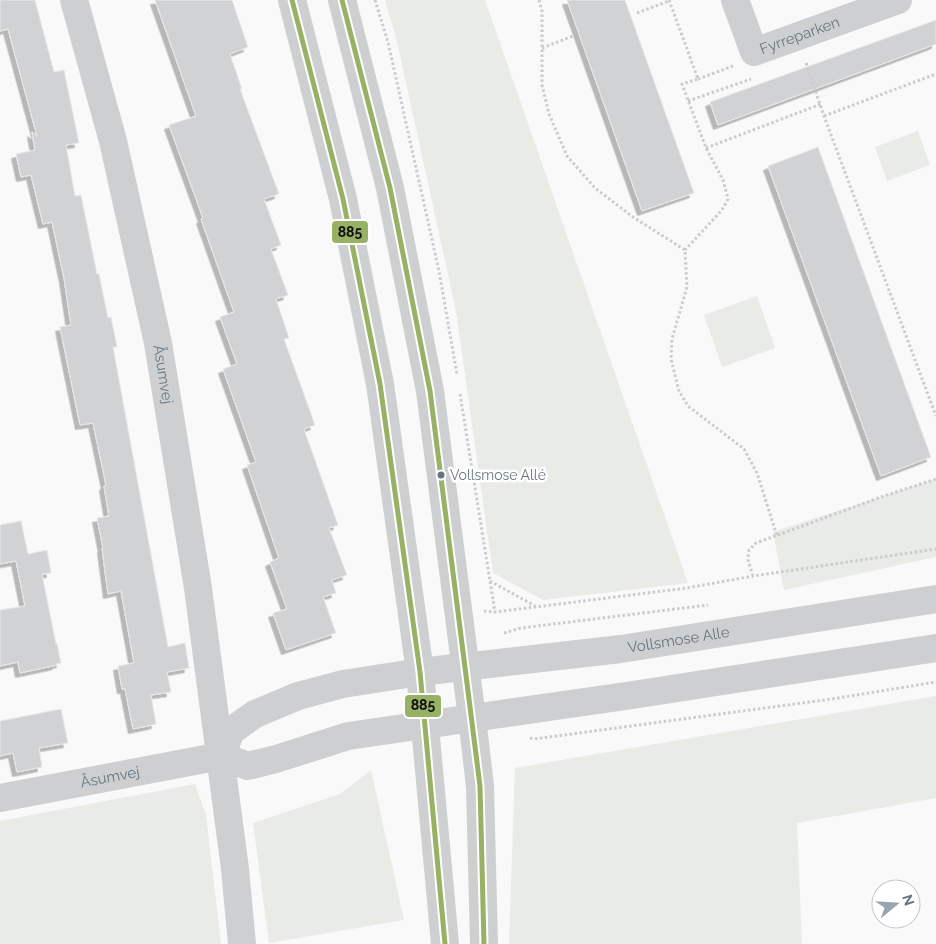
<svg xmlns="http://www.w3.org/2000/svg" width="936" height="944" viewBox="0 0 936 944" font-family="Raleway,sans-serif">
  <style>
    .green { fill: #e8ebe6 }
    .building { fill: #d0d2d3; stroke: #e8e8e8; filter: url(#shadow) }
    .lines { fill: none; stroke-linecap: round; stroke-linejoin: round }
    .path { stroke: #cbcccd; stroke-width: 3; stroke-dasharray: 2.5 2.5; stroke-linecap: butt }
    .minor { stroke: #cecfd0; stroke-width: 28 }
    .bus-1-casing { stroke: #fff; stroke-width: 9 }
    .bus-1 { stroke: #97b264; stroke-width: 5 }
    .bus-dot { fill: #657683; stroke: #fff; stroke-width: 2 }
    .labels { text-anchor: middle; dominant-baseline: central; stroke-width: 5; stroke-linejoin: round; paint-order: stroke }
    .bus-label { font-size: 14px; fill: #657683; stroke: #fff; text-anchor: start }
    .street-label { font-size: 15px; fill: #657683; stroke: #fff }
    .line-badge { stroke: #fff; stroke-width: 2 }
    .pale-badge-label { font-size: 14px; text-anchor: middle; font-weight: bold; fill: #111 }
  </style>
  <defs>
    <filter id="shadow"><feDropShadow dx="-4.5" dy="4.5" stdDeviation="0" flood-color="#0004"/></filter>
  </defs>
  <rect width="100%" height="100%" fill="#f9f9f9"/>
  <path class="green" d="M385,0H485L688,583L543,600L493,573L456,311L396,37Z
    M918,131L930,165L887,181L875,147Z
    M757,296L775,348L722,367L704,315Z
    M936,479V557L784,590L773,532Z
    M936,696V798L797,823L802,944H509L515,768Z
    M371,770L404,920L269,943L253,823L340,794Z
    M195,784L206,815L221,944H0V821Z"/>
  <path class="building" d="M0,0H35L54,72L64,70L79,143L66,145L75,196L81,195L97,274H99L108,318L111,317L117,347H113L168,647L185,643L189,668L167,672L171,692L151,695L156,724L152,725L133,729L125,689H122L118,666L134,663L121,591L108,594L102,548H103L97,518L109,516L104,486L106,485L93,423L80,425L60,327L71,325L64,278L52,222L43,224L31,175L21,177L16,154L35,150L32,132L37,136L8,29L0,31Z
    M155,0H232L248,47L230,54L242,89H240L279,194L264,199L281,245L271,249L288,295L276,299L289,338L284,339L315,425L304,429L338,525L329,528L347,575L332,580L336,593L323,597L336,633L286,650L273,613L287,609L270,562L279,558L247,465L256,462L223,369L237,364L220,317L234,312L201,219L203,218L169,125L196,116Z
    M567,0H625L694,193L642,211Z
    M936,20V44L718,125L710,102Z
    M818,147L931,457L881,476L768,166Z
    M21,521L28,554L47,550L51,573L42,574L56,644H57L61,663L56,664L57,665L20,673L18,662L0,666V610L25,606L16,561L0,564V525Z
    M61,709L68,743L39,748L42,767L17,772L13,753L0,756V721Z"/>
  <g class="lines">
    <path class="path" d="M375,0L388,42L439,271L457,375
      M539,0L542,11V85L549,114L567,156L595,188L633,217L685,250L687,287L672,339L671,359L679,391L688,406L744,449L757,473L777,536
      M669,0L698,79L682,84L706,148L723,180L728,199L722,210L685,250
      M637,13L669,1
      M542,48L573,36
      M806,63L824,116L936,416
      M698,79L733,66
      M688,101L751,79
      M824,116L936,74
      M706,148L821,104
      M460,394L495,612
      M753,576L748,560L749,550L756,543L884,496L936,479
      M490,581L535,606
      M484,611L495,612L687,588L753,576L936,549
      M504,633L521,628L708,605
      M530,738L534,739L832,699L936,682"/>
    <g class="minor">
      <path id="s1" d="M74,0L113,141L158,343L198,588L235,869L242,944"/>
      <path d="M292,0L343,199L380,384L420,672L445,944"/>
      <path d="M342,0L390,188L430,391L472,718L480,786L484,944"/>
      <path id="s2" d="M735,0L754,52L898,0"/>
      <path id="s3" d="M221,756L231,731L255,714L298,696L343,684L420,672L621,649L936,599"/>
      <path id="s4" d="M0,798L221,756L248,766L276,759L348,736L626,696L936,648"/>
    </g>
    <defs>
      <path id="bus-1" d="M292,0L343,199L380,384L420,672L445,944
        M342,0L390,188L430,391L480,786L484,944"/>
    </defs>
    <use href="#bus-1" class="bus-1-casing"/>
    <use href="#bus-1" class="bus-1"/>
  </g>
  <circle class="bus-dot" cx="441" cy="475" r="4.5"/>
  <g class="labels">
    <g class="bus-label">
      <text x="450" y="475">Vollsmose Allé</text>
    </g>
    <g class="street-label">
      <text stroke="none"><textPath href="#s2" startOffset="104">Fyrreparken</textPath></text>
      <text stroke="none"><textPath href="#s1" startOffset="385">Åsumvej</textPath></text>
      <text stroke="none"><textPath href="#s3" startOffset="488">Vollsmose Alle</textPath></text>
      <text stroke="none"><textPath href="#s4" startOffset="112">Åsumvej</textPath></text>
    </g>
  </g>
  <g class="line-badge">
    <rect x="331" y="220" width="38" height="24" rx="5" fill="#97b264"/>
    <rect x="404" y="694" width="38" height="24" rx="5" fill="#97b264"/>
  </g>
  <g class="pale-badge-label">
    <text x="350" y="237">885</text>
    <text x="423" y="710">885</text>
  </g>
  <g transform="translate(896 904) rotate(72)"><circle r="24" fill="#ffffff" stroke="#c1c8cd"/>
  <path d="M0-4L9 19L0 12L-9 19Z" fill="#99a4ac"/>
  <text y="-8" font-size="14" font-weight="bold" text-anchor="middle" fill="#657683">N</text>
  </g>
</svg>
